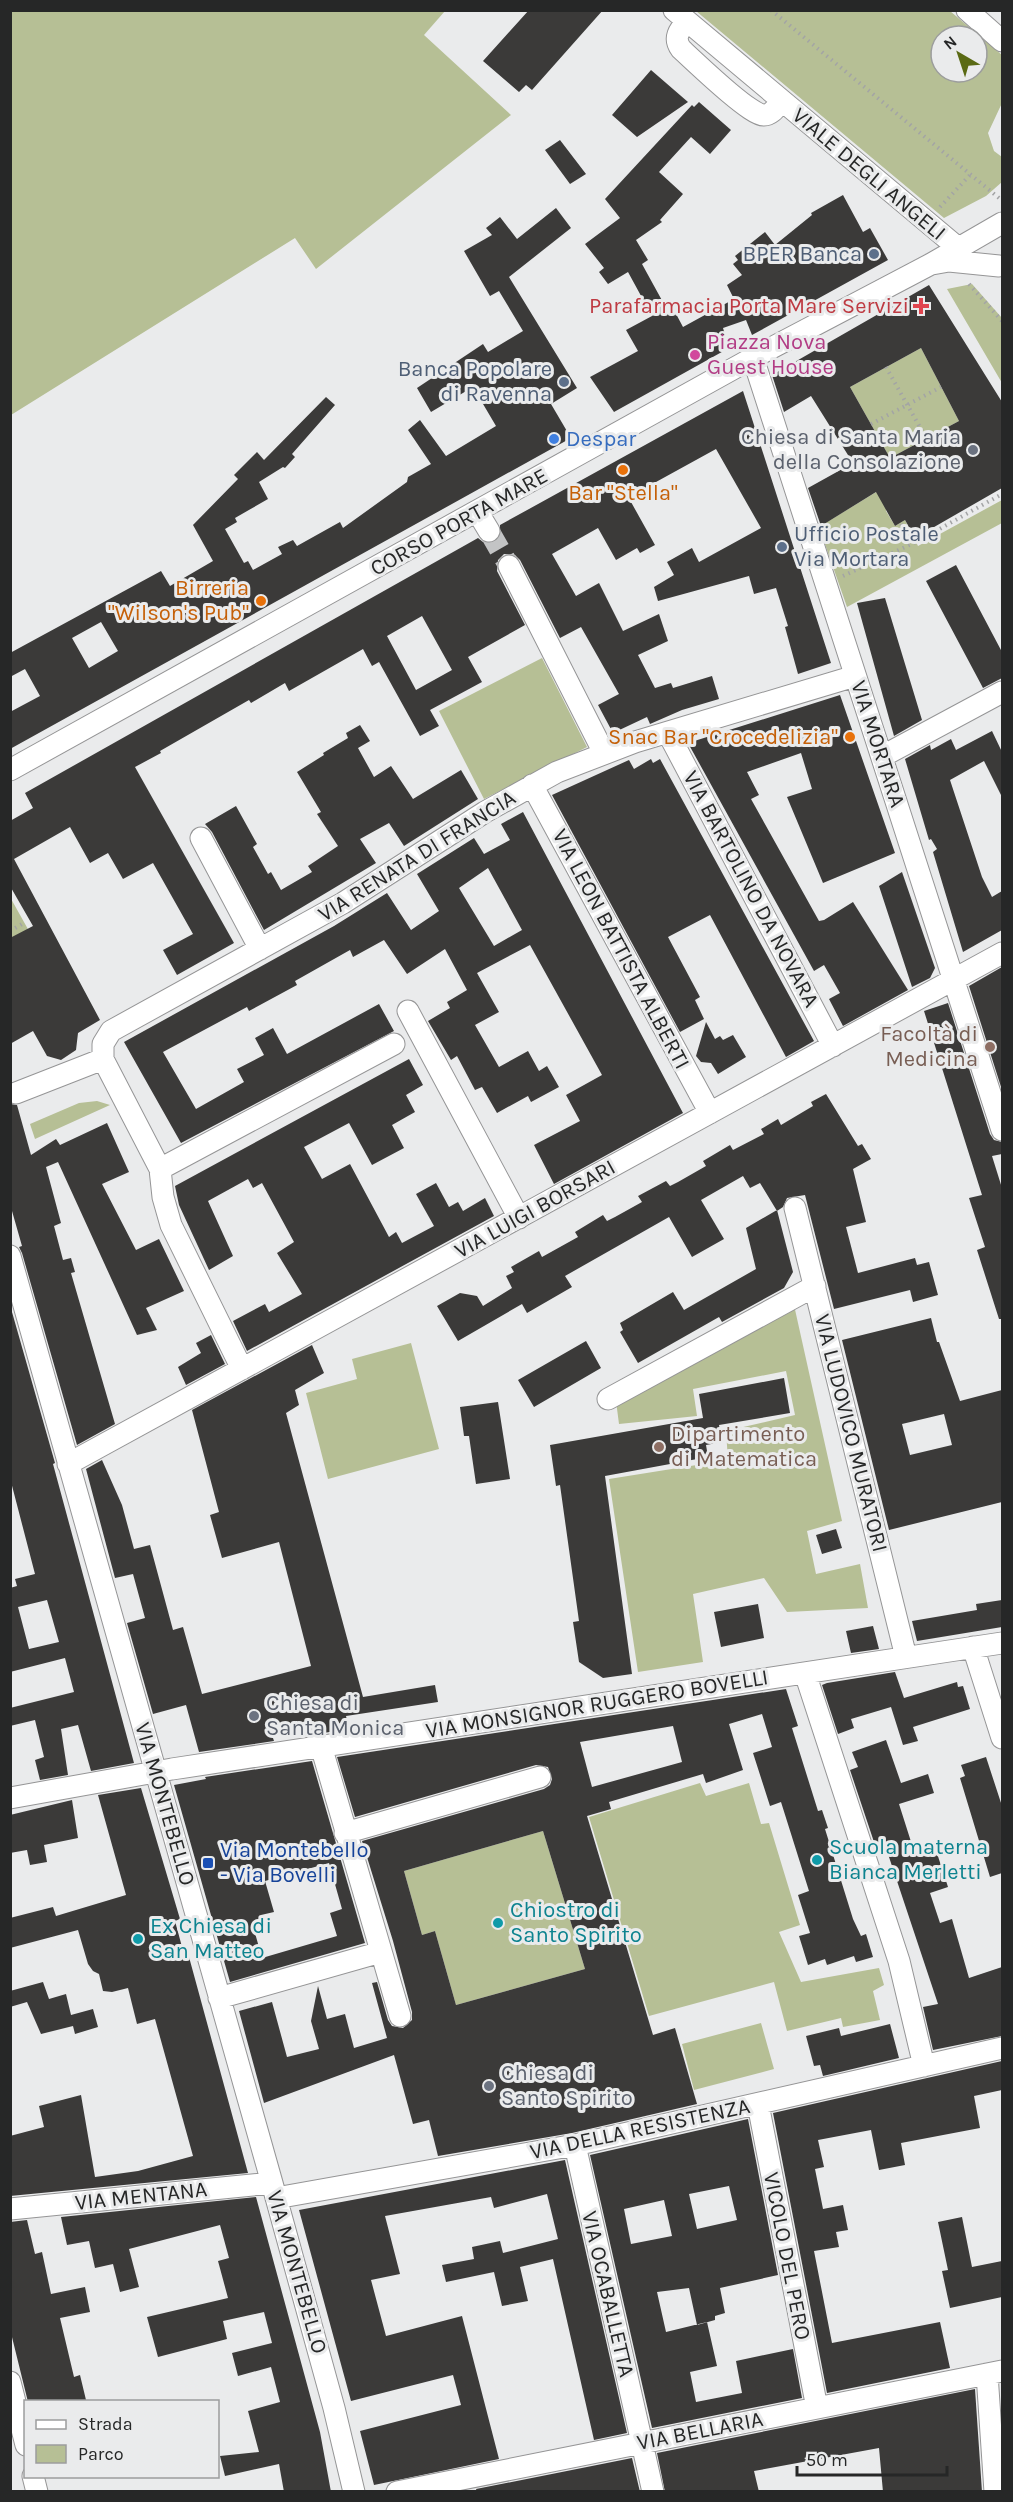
<svg xmlns="http://www.w3.org/2000/svg" width="1013" height="2502" viewBox="0 0 1013 2502" font-family="Karla,sans-serif">
  <style>
    .green { fill: #b6bf95; fill-rule: evenodd }
    .building { fill: #3b3a39; fill-rule: evenodd }
    .lines { fill: none; stroke-linecap: round; stroke-linejoin: round }
    .minor-tunnel { stroke: #c3c4c5; stroke-width: 21; stroke-dasharray: 21 10; stroke-linecap: butt }
    .minor-casing { stroke: #959596; stroke-width: 23 }
    .path { stroke: #a3a4a5; stroke-width: 4; stroke-dasharray: 1.5 4.5; stroke-linecap: butt }
    .minor { stroke: #fff; stroke-width: 21 }
    .service-dot { fill: #5c6f8a; stroke: #eaebec; stroke-width: 2 }
    .health-dot { fill: #e0444e; stroke: #eaebec; stroke-width: 2 }
    .hotel-dot { fill: #d1479c; stroke: #eaebec; stroke-width: 2 }
    .shop-dot { fill: #3f7fe0; stroke: #eaebec; stroke-width: 2 }
    .worship-dot { fill: #6b7280; stroke: #eaebec; stroke-width: 2 }
    .food-dot { fill: #e8710a; stroke: #eaebec; stroke-width: 2 }
    .education-dot { fill: #8d6e63; stroke: #eaebec; stroke-width: 2 }
    .culture-dot { fill: #0f9aa8; stroke: #eaebec; stroke-width: 2 }
    .transit-dot { fill: #1a4fb4; stroke: #eaebec; stroke-width: 2 }
    .labels { text-anchor: middle; dominant-baseline: central; stroke-width: 6; stroke-linejoin: round; paint-order: stroke }
    .street-label { font-size: 22px; fill: #262727; stroke: #eaebec }
    .service-label { font-size: 22px; fill: #4e5e75; stroke: #eaebec; text-anchor: end }
    .health-label { font-size: 22px; fill: #be3a42; stroke: #eaebec; text-anchor: end }
    .hotel-label { font-size: 22px; fill: #b23c85; stroke: #eaebec; text-anchor: start }
    .worship-label { font-size: 22px; fill: #5b616d; stroke: #eaebec; text-anchor: start }
    .shop-label { font-size: 22px; fill: #366cbe; stroke: #eaebec; text-anchor: start }
    .food-label { font-size: 22px; fill: #c56008; stroke: #eaebec; text-anchor: end }
    .education-label { font-size: 22px; fill: #785e54; stroke: #eaebec; text-anchor: end }
    .culture-label { font-size: 22px; fill: #0d838f; stroke: #eaebec; text-anchor: start }
    .transit-label { font-size: 22px; fill: #164399; stroke: #eaebec; text-anchor: start }
  </style>
  <rect width="100%" height="100%" fill="#eaebec"/>
  <path class="green" d="M10,11H445L424,35L511,115L316,269L295,238L11,415Z
    M696,11H950L1002,55V103L988,133L994,151L1002,157V182L986,196L944,218ZM941,36H977V72H941Z
    M972,284L1002,318V383L947,289Z
    M921,348L959,421L890,458L850,387Z
    M886,486V511L895,526L905,520L918,546L1002,500V523L847,607L819,527Z
    M542,658L587,747L484,799L439,711Z
    M10,897L29,931L10,941Z
    M97,1101L110,1105L35,1139L30,1124L79,1103Z
    M794,1305L842,1521L807,1531L816,1574L860,1564L868,1608L787,1612L764,1578L693,1594L703,1662L638,1672L609,1479L728,1460L726,1431L795,1415L786,1371L693,1389L697,1416L619,1424L616,1401Z
    M411,1343L439,1449L328,1479L306,1393L357,1379L352,1359Z
    M700,1783L706,1796L749,1783L761,1824L769,1823L800,1925L779,1932L801,1982L879,1968L884,1985L873,1991L880,2020L843,2027L841,2018L787,2031L774,1982L649,2016L589,1817Z
    M543,1831L585,1969L456,2005L435,1931L422,1935L404,1871Z
    M761,2023L774,2069L694,2090L682,2044Z"/>
  <path class="building" d="M529,10H603L532,90L526,85L519,92L483,61Z
    M651,70L688,102L637,137L612,115Z
    M699,102L731,130L710,154L691,137L659,172L683,194L660,220L662,222L636,240L648,260L642,264L670,315L675,312L683,327L734,299L727,285L742,275L733,264L738,260L735,256L765,232L775,245L812,215L811,213L843,195L863,232L870,228L888,260L752,335L746,320L723,328L729,348L614,412L590,377L638,351L626,330L652,316L628,272L608,284L599,272L604,268L585,244L620,218L605,199L692,105L694,107Z
    M560,140L586,174L570,184L545,150Z
    M556,208L571,228L509,277L577,388L551,404L571,438L10,749V712L40,696L25,669L10,677V653L161,571L170,586L213,561L193,525L238,479L234,475L257,452L264,460L326,397L335,405L292,454L295,457L285,468L283,467L259,482L268,499L235,518L237,522L225,529L244,563L248,561L253,570L282,554L278,547L293,540L297,546L340,522L343,528L407,482L408,477L431,464L408,430L420,420L446,456L496,426L473,387L431,412L417,388L483,344L488,352L523,331L499,291L490,296L464,251L492,235L486,228L500,217L517,239ZM101,622L118,651L89,668L72,638Z
    M929,285L1002,402V488L915,538L905,520L895,526L876,492L821,526L808,488L853,463L811,396L784,412L772,375ZM921,348L959,421L890,458L850,387Z
    M743,391L831,663L798,674L785,627L788,626L776,588L754,594L749,576L658,601L654,587L674,575L667,562L692,548L699,562L761,528L716,449L656,482L658,486L631,502L655,545L640,553L637,548L616,560L598,528L552,554L576,596L599,583L623,631L659,614L668,641L638,655L655,688L671,683L673,688L712,676L719,699L682,710L650,724L647,717L613,733L598,705L619,694L581,627L560,638L520,560L515,555L504,554L498,560L497,571L525,625L468,657L482,682L430,710L439,726L420,736L379,662L372,666L363,649L289,691L285,683L251,703L249,700L160,751L161,753L135,767L234,943L177,975L163,950L193,934L153,863L123,879L108,853L90,863L70,827L14,859L100,1020L78,1033L76,1050L61,1060L47,1056L33,1031L10,1044V938L33,926L10,886V821L33,808L25,793L478,538L483,542H495L500,537V525ZM422,616L452,670L416,690L387,636Z
    M956,565L1002,652V678L983,688L926,581Z
    M885,598L922,720L894,736L857,603Z
    M840,695L895,853L823,883L787,797L812,789L801,753L747,772L759,795L751,799L819,921L824,920L853,902L908,990L843,1026L829,999L840,993L824,965L814,971L688,743Z
    M360,725L370,741L358,748L374,777L391,766L413,799L461,770L478,799L404,846L389,823L360,839L376,863L264,930L212,832L205,824L236,806L257,844L253,847L268,874L271,872L281,890L312,872L308,866L338,846L317,814L321,812L297,772L324,755L323,753L348,738L346,733Z
    M992,731L1002,752V797L984,761L950,780L982,877L992,897L1002,891V930L963,952L933,852L937,849L931,839L929,840L905,759L930,745L931,750L951,739L956,750Z
    M651,759L653,763L660,759L814,1041L786,1057L710,915L668,937L700,997L695,1000L704,1019L680,1032L552,795L629,760L634,769Z
    M523,812L683,1113L554,1184L534,1145L580,1121L566,1095L602,1075L530,945L477,973L499,1012L475,1025L499,1067L528,1051L539,1071L547,1066L559,1087L531,1102L528,1096L497,1113L482,1087L475,1090L457,1056L451,1060L428,1021L450,1008L447,1002L467,990L445,949L407,974L384,940L353,957L350,950L295,981L297,985L249,1011L247,1007L163,1052L196,1109L244,1082L237,1069L264,1055L255,1038L273,1028L287,1054L379,1004L394,1031L181,1143L124,1042L334,926L387,893L411,930L439,911L417,874L474,838L484,854L510,840L501,824ZM488,868L522,930L494,946L459,888Z
    M902,872L935,968L930,978L912,987L879,886Z
    M1002,967V1090L969,986Z
    M948,1003L990,1134L994,1140L1002,1142V1154L992,1156L1002,1188V1319H999L977,1250L985,1247L969,1198L982,1195L924,1011Z
    M706,1022L715,1039L720,1036L723,1040L733,1035L746,1057L718,1074L711,1063L701,1062L696,1056Z
    M409,1059L423,1085L406,1095L415,1112L392,1125L404,1148L372,1165L349,1123L304,1147L322,1179L350,1164L389,1237L396,1232L402,1243L434,1226L416,1194L436,1183L449,1207L458,1202L463,1211L485,1198L494,1216L247,1351L233,1321L265,1304L269,1312L302,1294L277,1253L294,1242L262,1183L253,1188L248,1179L208,1201L233,1256L209,1270L179,1205L175,1186Z
    M826,1094L858,1146L862,1144L871,1159L853,1169L866,1222L846,1227L858,1273L915,1258L917,1265L929,1262L938,1295L913,1302L910,1290L834,1309L805,1195L787,1198L783,1207L777,1211L760,1183L750,1188L743,1176L701,1200L724,1239L692,1257L669,1217L565,1276L572,1287L527,1313L522,1304L458,1341L437,1306L460,1293L477,1296L483,1306L512,1288L506,1276L514,1272L511,1267L539,1251L542,1257L578,1237L575,1232L603,1215L607,1221L615,1217L642,1202L638,1196L666,1181L670,1186L678,1182L706,1166L703,1161L730,1145L733,1150L764,1134L761,1129L778,1119L781,1125L813,1106L811,1102Z
    M10,1104L17,1105L31,1155L56,1139L60,1145L107,1123L129,1172L102,1184L136,1250L159,1239L184,1291L146,1308L157,1330L137,1335L58,1162L46,1167L61,1223L54,1226L63,1260L71,1258L75,1272L71,1273L115,1424L77,1445L22,1253L19,1247L22,1246L10,1204Z
    M777,1210L793,1272L784,1288L722,1322L719,1317L638,1363L620,1332L623,1330L620,1323L673,1292L684,1310L756,1269L746,1228Z
    M10,1305L55,1463L53,1464L134,1763L91,1771L78,1725L61,1729L68,1775L40,1780L35,1760L44,1757L35,1720L10,1726V1708L74,1692L65,1658L10,1672V1588L17,1586L15,1579L35,1574L10,1478ZM47,1600L59,1642L29,1649L18,1607Z
    M931,1318L937,1342H939L960,1401L1002,1390V1502L889,1530L842,1340ZM944,1414L952,1445L910,1455L902,1424Z
    M211,1335L225,1364L186,1385L178,1367L201,1353L196,1343Z
    M586,1341L601,1368L534,1407L518,1380Z
    M312,1345L324,1373L295,1390L299,1405L286,1413L363,1697L435,1685L438,1702L346,1716L349,1729L304,1736L301,1727L272,1735L274,1741L199,1752L186,1705L153,1714L127,1623L145,1618L133,1574L115,1578L86,1469L102,1460L122,1505L134,1549L150,1545L173,1630L183,1627L202,1694L311,1666L279,1542L222,1558L210,1515L219,1512L192,1410Z
    M784,1378L790,1413L719,1425L722,1442L706,1445L708,1457L605,1476L632,1674L603,1678L579,1662L573,1622L579,1621L560,1485L556,1486L550,1445L703,1418L699,1394Z
    M498,1402L510,1479L476,1484L469,1436H464L460,1407Z
    M836,1529L842,1548L822,1554L816,1535Z
    M1002,1600V1627L917,1641L912,1621L977,1610L976,1604Z
    M758,1604L764,1638L721,1647L714,1612Z
    M873,1626L879,1649L851,1653L846,1631Z
    M895,1672L904,1698L957,1682L958,1687L963,1686L970,1709L913,1727L918,1741L903,1745L891,1707L851,1719L854,1728L838,1734L822,1685L827,1683Z
    M786,1689L798,1726L792,1728L818,1811L822,1810L828,1828L825,1829L853,1919L861,1936L866,1934L873,1957L856,1962L854,1956L827,1965L825,1959L808,1965L799,1936L810,1933L798,1895L809,1891L781,1802L770,1806L753,1753L772,1747L762,1714L729,1724L743,1770L706,1783L703,1774L609,1802L611,1809L587,1816L653,2035L675,2028L697,2104L572,2133L438,2156L429,2120L413,2124L394,2055L264,2103L239,2011L272,2002L287,2057L319,2049L311,2021L318,1986L327,2019L345,2014L354,2048L387,2038L372,1983L377,1982L388,2020L392,2026L403,2028L412,2020V2012L393,1941L362,1841L544,1789L550,1785L552,1779L548,1767L536,1765L355,1817L337,1757ZM673,1726L682,1762L592,1787L580,1742ZM543,1831L585,1969L456,2005L435,1931L422,1935L404,1871Z
    M886,1740L901,1783L928,1774L934,1793L899,1804L913,1848L933,1841L948,1887L930,1893L940,1923L952,1919L969,1978L1002,1967V2036L933,2050L923,2007L938,2004L885,1845L876,1848L850,1770L858,1767L852,1752Z
    M986,1757L1002,1806V1873L990,1877L960,1778L965,1776L961,1765Z
    M312,1761L365,1943L230,1982L174,1785L206,1779L205,1777ZM329,1863L342,1909L330,1913L337,1936L262,1958L253,1926L263,1923L261,1915L274,1912L265,1881Z
    M141,1788L180,1919L175,1921L185,1958L189,1957L248,2173L10,2196V2136L44,2127L39,2106L81,2095L95,2177L138,2171L193,2156L155,2019L137,2024L128,1988L112,1992L103,1991L99,1974L93,1971L88,1964L78,1930L10,1948V1918L53,1907L56,1916L126,1895L98,1795Z
    M72,1800L78,1838L44,1845L47,1862L30,1865L27,1850L10,1853V1815Z
    M43,1982L49,1999L66,1994L71,2015L93,2009L98,2027L75,2034L73,2026L41,2034L27,2002L10,2007V1991Z
    M890,2024L899,2058L823,2076L820,2065L814,2066L806,2036L839,2028L841,2036Z
    M1002,2061V2090L974,2096L980,2128L901,2143L905,2165L879,2170L871,2130L818,2140L824,2167L815,2169L823,2209L843,2205L848,2230L836,2232L839,2247L814,2251L832,2343L940,2322L950,2368L827,2393L773,2113Z
    M748,2119L778,2275L720,2288L725,2313L715,2316V2320L697,2325L689,2288L657,2292L666,2332L707,2322L717,2366L690,2372L696,2402L742,2393L736,2361L793,2349L802,2398L652,2428L590,2155ZM729,2186L737,2220L697,2229L689,2194ZM664,2200L672,2236L631,2244L624,2209Z
    M565,2160L627,2433L594,2440L553,2259L520,2267L528,2301L502,2306L494,2272L446,2282L442,2265L474,2259L472,2247L500,2241L503,2253L558,2239L547,2194L494,2208L491,2197L385,2216L400,2274L371,2280L386,2336L462,2316L499,2459L374,2485L360,2431L461,2405L453,2375L351,2401L299,2210Z
    M256,2197L320,2432L331,2492H284L279,2464L225,2476L220,2456L259,2452L248,2411L280,2402L271,2367L238,2376L232,2353L272,2343L264,2312L223,2321L227,2339L158,2357L147,2317L228,2298L218,2261L229,2258L220,2225L129,2249L139,2287L120,2292L113,2264L95,2268L89,2241L67,2245L61,2217Z
    M962,2217L972,2267L1002,2261V2297L950,2308L942,2271L948,2270L938,2222Z
    M27,2220L35,2254L42,2252L51,2294L85,2287L90,2312L60,2318L74,2377L80,2375L86,2400L28,2402L10,2329V2222Z
    M975,2389L982,2492H883L879,2448L754,2471L759,2492H665L657,2453Z
    M632,2458L640,2492H477L476,2489Z"/>
  <g class="lines">
    <path class="minor-tunnel" d="M489,531L509,566"/>
    <defs>
      <path id="minor" d="M674,10L957,247
        M967,10L1002,41
        M687,22C679,30 673,38 681,49C693,60 752,117 764,115C772,115 777,106 782,101
        M932,264L949,261L999,266
        M753,358L1002,1130
        M477,511L489,531
        M509,566L604,753
        M668,733L833,1046
        M883,756L1002,692
        M10,770L758,355L931,264L1002,223
        M532,785L710,1113
        M201,838L260,949
        M408,1011L519,1218
        M16,1093L103,1059
        M160,1169L394,1044
        M795,1208L906,1657
        M10,1256L272,2183L334,2408L354,2492
        M242,1369L171,1225L163,1197L160,1169L103,1059V1044L111,1031L343,903L485,812L557,772L635,742L855,676
        M608,1399L815,1286
        M68,1464L1002,953
        M973,1647L1002,1738
        M805,1673L899,1961L924,2066
        M321,1746L400,2016
        M10,1798L172,1769L1002,1643
        M345,1833L540,1777
        M219,1998L381,1952
        M758,2104L817,2408
        M575,2145L653,2492
        M276,2198L575,2145L1002,2048
        M10,2209L272,2183
        M987,2374L995,2492
        M10,2382L26,2445
        M33,2476L37,2492
        M397,2492L1002,2371"/>
    </defs>
    <use href="#minor" class="minor-casing"/>
    <path class="path" d="M771,10L999,198
      M940,207L970,175
      M969,284L1002,321
      M886,367L926,438
      M871,424L941,387
      M901,524L911,544
      M843,576L918,541L1002,494
      M10,931L22,924"/>
    <use href="#minor" class="minor"/>
  </g>
  <g class="service-dot">
    <circle cx="874" cy="254" r="6"/>
    <circle cx="564" cy="382" r="6"/>
    <circle cx="782" cy="547" r="6"/>
  </g>
  <path class="health-dot" d="M918 297h6v6h6v6h-6v6h-6v-6h-6v-6h6z"/>
  <circle class="hotel-dot" cx="695" cy="355" r="6"/>
  <circle class="shop-dot" cx="554" cy="439" r="6"/>
  <g class="worship-dot">
    <circle cx="973" cy="450" r="6"/>
    <circle cx="254" cy="1716" r="6"/>
    <circle cx="489" cy="2086" r="6"/>
  </g>
  <g class="food-dot">
    <circle cx="623" cy="470" r="6"/>
    <circle cx="261" cy="601" r="6"/>
    <circle cx="850" cy="737" r="6"/>
  </g>
  <g class="education-dot">
    <circle cx="990" cy="1047" r="6"/>
    <circle cx="659" cy="1447" r="6"/>
  </g>
  <g class="culture-dot">
    <circle cx="817" cy="1860" r="6"/>
    <circle cx="498" cy="1923" r="6"/>
    <circle cx="138" cy="1939" r="6"/>
  </g>
  <rect class="transit-dot" x="202" y="1857" width="12" height="12" rx="3"/>
  <g class="labels">
    <g class="street-label">
      <text transform="translate(869 174) rotate(40)">VIALE DEGLI ANGELI</text>
      <text transform="translate(459 522) rotate(-29)">CORSO PORTA MARE</text>
      <text transform="translate(878 744) rotate(72)">VIA MORTARA</text>
      <text transform="translate(417 856) rotate(-32)">VIA RENATA DI FRANCIA</text>
      <text transform="translate(751 889) rotate(62)">VIA BARTOLINO DA NOVARA</text>
      <text transform="translate(621 949) rotate(62)">VIA LEON BATTISTA ALBERTI</text>
      <text transform="translate(535 1209) rotate(-29)">VIA LUIGI BORSARI</text>
      <text transform="translate(851 1433) rotate(76)">VIA LUDOVICO MURATORI</text>
      <text transform="translate(597 1704) rotate(-9)">VIA MONSIGNOR RUGGERO BOVELLI</text>
      <text transform="translate(165 1804) rotate(74)">VIA MONTEBELLO</text>
      <text transform="translate(640 2129) rotate(-12)">VIA DELLA RESISTENZA</text>
      <text transform="translate(141 2196) rotate(-6)">VIA MENTANA</text>
      <text transform="translate(787 2256) rotate(79)">VICOLO DEL PERO</text>
      <text transform="translate(297 2272) rotate(74)">VIA MONTEBELLO</text>
      <text transform="translate(608 2294) rotate(77)">VIA OCABALLETTA</text>
      <text transform="translate(700 2431) rotate(-11)">VIA BELLARIA</text>
    </g>
    <g class="service-label">
      <text x="862" y="254">BPER Banca</text>
      <text x="552" y="369">Banca Popolare<tspan x="552" dy="25">di Ravenna</tspan></text>
      <text x="794" y="534" text-anchor="start">Ufficio Postale<tspan x="794" dy="25">Via Mortara</tspan></text>
    </g>
    <g class="health-label">
      <text x="909" y="306">Parafarmacia Porta Mare Servizi</text>
    </g>
    <g class="hotel-label">
      <text x="707" y="342">Piazza Nova<tspan x="707" dy="25">Guest House</tspan></text>
    </g>
    <g class="worship-label">
      <text x="961" y="437" text-anchor="end">Chiesa di Santa Maria<tspan x="961" dy="25">della Consolazione</tspan></text>
      <text x="266" y="1703">Chiesa di<tspan x="266" dy="25">Santa Monica</tspan></text>
      <text x="501" y="2073">Chiesa di<tspan x="501" dy="25">Santo Spirito</tspan></text>
    </g>
    <g class="shop-label">
      <text x="566" y="439">Despar</text>
    </g>
    <g class="food-label">
      <text x="623" y="493" text-anchor="middle">Bar "Stella"</text>
      <text x="249" y="588">Birreria<tspan x="249" dy="25">"Wilson's Pub"</tspan></text>
      <text x="838" y="737">Snac Bar "Crocedelizia"</text>
    </g>
    <g class="education-label">
      <text x="978" y="1034">Facoltà di<tspan x="978" dy="25">Medicina</tspan></text>
      <text x="671" y="1434" text-anchor="start">Dipartimento<tspan x="671" dy="25">di Matematica</tspan></text>
    </g>
    <g class="culture-label">
      <text x="829" y="1847">Scuola materna<tspan x="829" dy="25">Bianca Merletti</tspan></text>
      <text x="510" y="1910">Chiostro di<tspan x="510" dy="25">Santo Spirito</tspan></text>
      <text x="150" y="1926">Ex Chiesa di<tspan x="150" dy="25">San Matteo</tspan></text>
    </g>
    <g class="transit-label">
      <text x="220" y="1850">Via Montebello<tspan x="220" dy="25">- Via Bovelli</tspan></text>
    </g>
  </g>
  <rect width="1013" height="2502" fill="none" stroke="#262727" stroke-width="24"/>
  <rect x="24" y="2400" width="195" height="78" fill="#eaebec" stroke="#9c9d9d" stroke-width="1.5"/>
  <rect x="36" y="2420" width="30" height="9" fill="#ffffff" stroke="#9c9d9d" stroke-width="1.5"/>
  <text x="78" y="2430" font-size="18" fill="#262727">Strada</text>
  <rect x="36" y="2445" width="30" height="18" fill="#b6bf95" stroke="#9c9d9d" stroke-width="1.5"/>
  <text x="78" y="2460" font-size="18" fill="#262727">Parco</text>
  <g transform="translate(959 54) rotate(321)"><circle r="28" fill="#eaebec" stroke="#9c9d9d" stroke-width="1.5"/>
  <path d="M0-4.5L10 22L0 15L-10 22Z" fill="#5a6a14"/>
  <text y="-9" font-size="16" font-weight="bold" text-anchor="middle" fill="#262727">N</text>
  </g>
  <path d="M797 2466v9h150v-9" fill="none" stroke="#262727" stroke-width="3"/>
  <text x="806" y="2466" font-size="18" fill="#262727" stroke="#eaebec" stroke-width="4.5" paint-order="stroke">50 m</text>
</svg>
